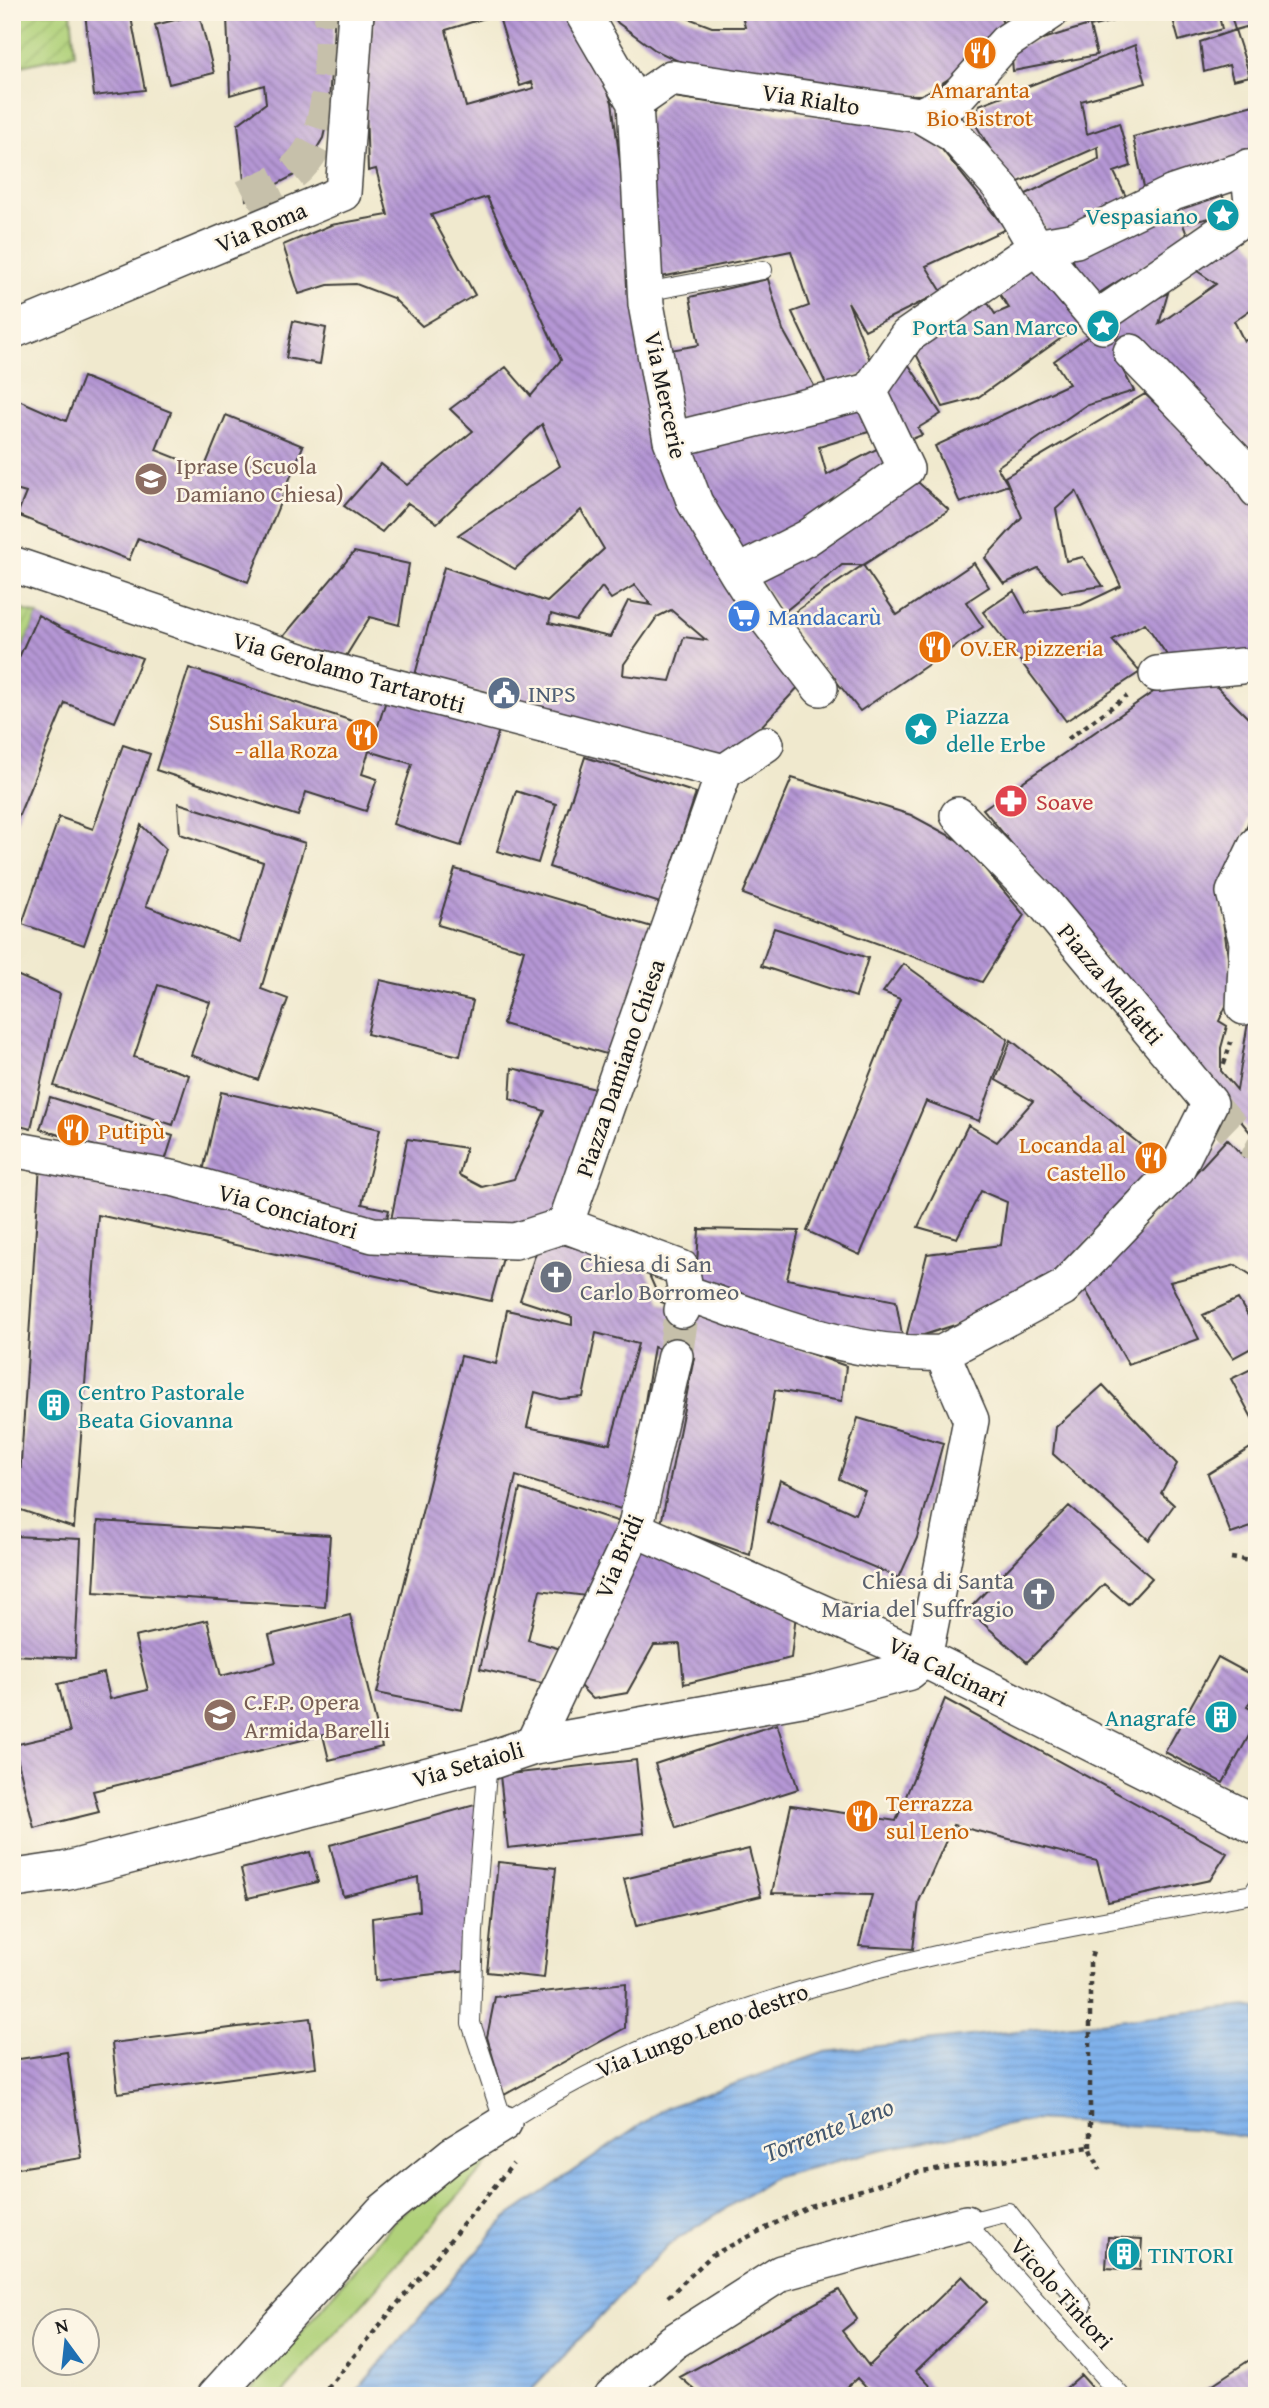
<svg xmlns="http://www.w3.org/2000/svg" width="1269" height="2408" viewBox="0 0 1269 2408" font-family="'Gentium Book Plus',serif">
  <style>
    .grass { fill: #b0d17a; stroke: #66764b; stroke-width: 2 }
    .garden { fill: url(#garden-furrows); stroke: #66764b; stroke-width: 2 }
    .water { fill: url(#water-rules); stroke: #4e6784; stroke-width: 2 }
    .building { fill: url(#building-back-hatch); fill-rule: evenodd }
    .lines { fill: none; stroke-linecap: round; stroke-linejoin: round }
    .street-tunnel { stroke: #c6c0aa; stroke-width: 35; stroke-dasharray: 35 18; stroke-linecap: butt }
    .lane-casing { stroke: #3c3b37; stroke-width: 20 }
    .street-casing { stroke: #3c3b37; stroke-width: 38 }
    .primary-casing { stroke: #3c3b37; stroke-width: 41 }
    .path { stroke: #3c3b37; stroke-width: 4.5; stroke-dasharray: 5 5; stroke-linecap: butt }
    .lane { stroke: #fff; stroke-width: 18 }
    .street { stroke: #fff; stroke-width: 35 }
    .primary { stroke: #fff; stroke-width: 38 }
    .labels { text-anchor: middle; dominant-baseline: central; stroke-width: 5; stroke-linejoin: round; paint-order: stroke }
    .food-label { font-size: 24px; fill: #c56008; stroke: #fcf5e5; text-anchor: start }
    .street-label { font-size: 24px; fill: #1c1c1c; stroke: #fcf5e5 }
    .culture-label { font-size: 24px; fill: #0d838f; stroke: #fcf5e5; text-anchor: end }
    .education-label { font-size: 24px; fill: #785e54; stroke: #fcf5e5; text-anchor: start }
    .shop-label { font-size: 24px; fill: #366cbe; stroke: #fcf5e5; text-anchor: start }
    .service-label { font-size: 24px; fill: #4e5e75; stroke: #fcf5e5; text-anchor: start }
    .health-label { font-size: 24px; fill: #be3a42; stroke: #fcf5e5; text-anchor: start }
    .worship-label { font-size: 24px; fill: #5b616d; stroke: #fcf5e5; text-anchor: start }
    .water-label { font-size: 26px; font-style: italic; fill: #44586f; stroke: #fcf5e5 }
  </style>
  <defs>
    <pattern id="garden-furrows" width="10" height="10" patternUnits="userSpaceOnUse" patternTransform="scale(1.75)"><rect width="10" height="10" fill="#b0d17a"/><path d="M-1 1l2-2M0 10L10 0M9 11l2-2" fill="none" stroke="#97b369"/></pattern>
    <pattern id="water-rules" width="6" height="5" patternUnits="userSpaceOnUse" patternTransform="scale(1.75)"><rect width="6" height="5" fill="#80b2ec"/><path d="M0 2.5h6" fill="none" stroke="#6e98ca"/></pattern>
    <pattern id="building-back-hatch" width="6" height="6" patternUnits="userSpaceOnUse" patternTransform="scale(1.75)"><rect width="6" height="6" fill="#b597d5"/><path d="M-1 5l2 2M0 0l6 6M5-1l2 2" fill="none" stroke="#927aac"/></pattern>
  </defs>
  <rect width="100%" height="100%" fill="#fcf5e5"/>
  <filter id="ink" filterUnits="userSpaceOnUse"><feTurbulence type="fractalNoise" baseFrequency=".0143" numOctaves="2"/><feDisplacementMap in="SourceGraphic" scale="14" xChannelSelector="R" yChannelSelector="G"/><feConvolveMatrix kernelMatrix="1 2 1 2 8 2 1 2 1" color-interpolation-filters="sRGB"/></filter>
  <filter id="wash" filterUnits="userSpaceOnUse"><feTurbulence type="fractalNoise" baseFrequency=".00686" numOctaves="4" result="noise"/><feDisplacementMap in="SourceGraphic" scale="28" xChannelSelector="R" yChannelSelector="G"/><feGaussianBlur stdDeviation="1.57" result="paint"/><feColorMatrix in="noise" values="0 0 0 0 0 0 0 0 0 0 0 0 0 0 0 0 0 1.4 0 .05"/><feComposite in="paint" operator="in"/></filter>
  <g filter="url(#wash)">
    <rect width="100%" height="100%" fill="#f0e9ce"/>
    <path class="grass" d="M526,2120L280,2396H247L397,2218L464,2160Z"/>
    <path class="garden" d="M12,12H71L75,54L12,68Z
      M12,606L38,615L12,673Z"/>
    <path class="water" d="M1246,2006L1257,2008V2139L1194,2129L1034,2120L880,2150L775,2177L667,2246L526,2396H352L506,2218L665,2108L825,2052Z"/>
    <g id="blocks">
      <path class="building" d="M85,12H130L145,90L94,96Z
        M246,12H335L328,116L323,138L308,163L293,176L246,200L238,124L266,103L264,85L230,95L227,16Z
        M374,12H568L596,63L612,102L652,402L802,683L740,749L719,758L415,675L444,567L547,602L604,549L581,510L515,569L458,535L560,466L542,424L437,523L408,503L382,532L344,506L381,464L407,485L473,431L450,409L506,367L531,396L561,360L487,197L431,215L475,295L422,326L393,298L356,284L328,285L299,294L283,245L331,225L388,215L376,169L368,171L366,107ZM498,14L520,86L532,82L534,88L466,107L446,30ZM635,585L651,605L628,601L610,637L549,623L551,614L576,621L602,587L611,599ZM671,610L706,640L684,637L670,681L623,675L624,664L657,617Z
        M610,12H672L712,27H745L741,12H998L1006,30L950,78L923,95L820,94L699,71L655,50L618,23Z
        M1086,12L1145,13L1090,27L1097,55L1013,71L1011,49L1089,25Z
        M1171,12H1218L1222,29L1179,41Z
        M1230,12H1257V24L1235,30L1250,76L1233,80L1229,65L1204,72L1200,42L1235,30Z
        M199,14L214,73L169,84L155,25Z
        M1135,45L1146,83L1081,101L1087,134L1119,123L1131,166L1114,172L1131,207L1052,237L1022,196L1099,159L1098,147L1012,185L973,120L979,105Z
        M667,96L782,113L871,121L932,137L1006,229L926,266L942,292L865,330L848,302L874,371L826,384L792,312L809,306L791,251L656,278L641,130Z
        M1257,104V157L1146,196L1133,137Z
        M1215,183L1232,213L1183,224L1188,238L1091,298L1068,250Z
        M1241,232L1257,251V305L1234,321L1244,341L1257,336V458L1119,363L1134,391L1085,406L997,467L1008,485L960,503L935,446L1069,384L1054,361L1113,318L1168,293L1159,324L1216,284L1187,264Z
        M1038,259L1084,322L977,398L943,407L910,342L982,294L995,314L1009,308L996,289Z
        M768,279L783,330L817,391L680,428L665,351L699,345L690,297Z
        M293,321L326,328L320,364L286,358Z
        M903,356L941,414L918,428L922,435L904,442L879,397Z
        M83,377L171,412L156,450L204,469L226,415L303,446L248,582L138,538L129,560L17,515L26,493L12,489V397L66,421Z
        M1145,394L1257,498V684L1237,660L1171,661L1145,623L1112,640L1140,672L1066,721L983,612L1014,591L1026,613L1081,605L1121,586L1076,491L1056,509L1066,561L1083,557L1103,586L1062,592L1038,568L1004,584L985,558L1022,517L1005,477Z
        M862,400L875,430L819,447L827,475L886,444L897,465L743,560L683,451Z
        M910,475L949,510L863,565H842L783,613L755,573Z
        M354,552L409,564L399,625L370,617L346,656L282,638Z
        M974,563L989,587L966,602L983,627L860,711L786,618L863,565L897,615Z
        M38,615L65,630L142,658L115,722L65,703L12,832V673Z
        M189,668L377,729L389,691L500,727L461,846L393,824L412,764L369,751L362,774L377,779L366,811L306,792L298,816L156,770Z
        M1209,679L1257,727V809L1251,814L1221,907L1233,991L1219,1021L1227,1026L1221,1048V1071L1237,1090L1248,1022L1257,1021V1091L1252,1094L1257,1103V1136L1254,1137L983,809L1165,684Z
        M123,745L150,754L84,945L22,924L59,817L93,829Z
        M585,757L696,793L660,903L549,867Z
        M792,778L911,815L963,843L1024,915L982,982L743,894Z
        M516,791L556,804L538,863L497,851Z
        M178,803L305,843L261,989L288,999L258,1080L191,1055L210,1002L158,985L134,1057L189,1075L173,1125L54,1086L141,825L166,849L146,906L239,942L263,862L180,834Z
        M455,869L652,927L613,1056L503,1024L524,950L438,925Z
        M774,928L868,958L856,997L761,966Z
        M904,964L1008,1039L979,1121L926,1101L860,1255L807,1231L900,999L883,992Z
        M12,973L60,994L31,1129L12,1124Z
        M380,980L473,1001L460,1056L367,1034Z
        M1011,1040L1163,1163L1056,1275L964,1322L905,1341L927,1254L1001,1245L1007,1202L981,1191L957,1238L918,1227L968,1125L997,1142L1033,1101L996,1080Z
        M512,1068L603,1091L564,1210L524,1228L390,1225L407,1139L466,1148L459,1175L482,1187L514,1179L545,1111L510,1099Z
        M221,1092L380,1129L362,1204L389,1210L386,1222L201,1180Z
        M50,1097L173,1136L163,1167L40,1129Z
        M1227,1139L1244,1157L1257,1151V1279L1236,1265L1170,1282L1199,1339L1128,1364L1081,1282L1142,1231Z
        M40,1165L503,1258L491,1301L98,1215L74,1528L18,1509Z
        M699,1229L799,1231L787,1279L896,1301L903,1340L845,1332L696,1283Z
        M541,1238L646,1268L661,1302L846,1366L842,1401L775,1390L750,1555L661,1524L694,1358L675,1356L654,1347L627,1511L516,1476L462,1710L377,1693L461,1356L496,1364L507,1310L572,1325V1317L520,1300ZM596,1333L638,1344L610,1444L527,1427L535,1392L560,1399L583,1397Z
        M1238,1299L1257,1331V1345L1233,1358L1203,1315Z
        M1257,1366V1427L1231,1379Z
        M1103,1385L1177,1464L1161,1493L1174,1505L1149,1540L1053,1454L1056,1427Z
        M858,1418L943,1443L917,1538L899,1578L768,1522L780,1480L855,1514L865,1491L839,1479Z
        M1257,1444V1525L1231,1534L1208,1474Z
        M520,1489L620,1522L586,1596L540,1590L528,1640L561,1649L542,1683L480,1669Z
        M1069,1506L1152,1578L1128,1604L1104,1584L1027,1662L968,1610Z
        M98,1521L330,1535L325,1607L94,1592Z
        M12,1536L81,1539L75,1658L12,1655Z
        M637,1547L796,1614L791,1658L684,1684L680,1644L654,1645L627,1693L593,1699L570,1676Z
        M350,1615L382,1747L329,1760L323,1735L93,1791L99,1812L34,1828L14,1745L70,1732L58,1684L104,1673L110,1699L148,1690L135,1637L207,1620L221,1676L276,1662L269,1635Z
        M1218,1657L1257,1678V1689L1247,1707L1257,1712V1721L1223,1783L1165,1752Z
        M945,1699L1227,1853L1210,1880L1108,1902L1097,1861L953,1825L919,1901L913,1949L859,1946L872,1895L772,1893L791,1805L896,1821Z
        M777,1724L798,1789L676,1828L655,1764Z
        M636,1760L644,1833L508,1848L500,1775Z
        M482,1803L468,1970L375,1981L372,1918L420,1911L418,1877L343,1896L330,1845Z
        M749,1849L761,1896L636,1926L624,1879Z
        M310,1852L318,1882L248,1898L241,1869Z
        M498,1862L556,1868L544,1978L487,1972Z
        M626,1983L625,2028L504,2095L487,2037L495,1997Z
        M310,2018L316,2067L118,2093L112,2043Z
        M67,2052L82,2158L12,2169V2060Z
        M1108,2237L1142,2239L1140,2270L1106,2268Z
        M962,2276L987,2302L916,2371L940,2396H874L857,2378L838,2396H702L680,2377L839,2290L857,2319L842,2331L869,2366Z
        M1257,2355V2396H1195Z
        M1081,2375L1100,2396H1057Z"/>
    </g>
  </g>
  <g filter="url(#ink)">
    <use href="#blocks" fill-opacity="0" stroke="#3c3b37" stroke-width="2"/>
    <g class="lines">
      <path class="street-tunnel" d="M245,197C260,189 280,183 293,172C338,134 329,65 332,12
        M1210,1103C1222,1116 1238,1140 1257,1143
        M675,1356L682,1310"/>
      <defs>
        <path id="lane" d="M645,292L763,270
          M488,1761L474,1931L471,2023L504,2123C729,1979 996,1941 1253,1894L1257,1887
          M1082,2306L1008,2212L966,2223L1121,2396"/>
        <path id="street" d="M582,12L635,103L671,78L920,115L954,135L1002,189L1036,247L1103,326
          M635,103L646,304L671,440L695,503L737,573L764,615L820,688
          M920,115L954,100L1006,42L1051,12
          M1096,319L1253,211L1248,167
          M12,331L343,193L356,12
          M1131,352L1242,467L1257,490
          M869,391L907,336L1036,247L1076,240L1173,193L1257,165
          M671,440L869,391
          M12,564L318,667L724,772L766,744
          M737,573L807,538L906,469L869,391
          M1157,674L1242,666
          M1244,1007L1247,942L1234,892L1257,844
          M12,1149L176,1179L373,1235L515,1241L565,1225
          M686,1293C773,1322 849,1357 942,1353
          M682,1310L686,1293L681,1268L565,1225L724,772
          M635,1529L924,1658L971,1420L942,1353L1063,1288L1177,1169L1210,1103L1044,903L958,815
          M532,1746L635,1529L675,1356
          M215,2396L382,2212L452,2155L504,2123
          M612,2396L673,2342L781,2273L966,2223"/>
        <path id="primary" d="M12,1879L66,1871L488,1761L532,1746L815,1695L908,1671L924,1658L1257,1825"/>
      </defs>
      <use href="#lane" class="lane-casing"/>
      <use href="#street" class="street-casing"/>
      <use href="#primary" class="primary-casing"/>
      <path class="path" d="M1068,739L1127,696
        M1224,1064L1231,1042
        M1231,1558L1257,1562
        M1090,2147V1962L1093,1952
        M668,2297L712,2255L810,2206L915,2173L1090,2147L1100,2170
        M321,2396L513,2164"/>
      <use href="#lane" class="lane"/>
      <use href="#street" class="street"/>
      <use href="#primary" class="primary"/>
    </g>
  </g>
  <defs>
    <symbol id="restaurant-disc" viewBox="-11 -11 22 22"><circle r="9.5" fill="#e8710a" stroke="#fcf5e5"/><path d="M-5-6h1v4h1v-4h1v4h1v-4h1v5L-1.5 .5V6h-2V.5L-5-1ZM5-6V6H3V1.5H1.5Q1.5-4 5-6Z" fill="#fff"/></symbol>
    <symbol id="sight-disc" viewBox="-11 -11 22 22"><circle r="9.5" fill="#0f9aa8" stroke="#fcf5e5"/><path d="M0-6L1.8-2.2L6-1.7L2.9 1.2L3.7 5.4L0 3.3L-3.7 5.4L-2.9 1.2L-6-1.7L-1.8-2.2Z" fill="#fff"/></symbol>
    <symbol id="school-disc" viewBox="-11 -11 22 22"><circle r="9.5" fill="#8d6e63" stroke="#fcf5e5"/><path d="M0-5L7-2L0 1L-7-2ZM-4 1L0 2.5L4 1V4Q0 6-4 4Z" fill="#fff"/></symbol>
    <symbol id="supermarket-disc" viewBox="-11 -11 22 22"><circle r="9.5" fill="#3f7fe0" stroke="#fcf5e5"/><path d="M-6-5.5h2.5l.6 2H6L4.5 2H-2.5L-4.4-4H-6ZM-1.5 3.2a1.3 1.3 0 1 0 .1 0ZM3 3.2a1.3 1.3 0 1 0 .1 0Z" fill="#fff"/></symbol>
    <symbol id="civic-disc" viewBox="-11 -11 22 22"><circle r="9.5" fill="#5c6f8a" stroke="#fcf5e5"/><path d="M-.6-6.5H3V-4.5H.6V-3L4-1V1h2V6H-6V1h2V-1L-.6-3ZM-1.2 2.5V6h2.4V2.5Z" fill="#fff"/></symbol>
    <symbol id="pharmacy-disc" viewBox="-11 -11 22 22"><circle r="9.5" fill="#e0444e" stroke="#fcf5e5"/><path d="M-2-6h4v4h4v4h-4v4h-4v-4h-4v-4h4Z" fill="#fff"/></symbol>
    <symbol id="church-disc" viewBox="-11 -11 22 22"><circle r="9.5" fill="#6b7280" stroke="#fcf5e5"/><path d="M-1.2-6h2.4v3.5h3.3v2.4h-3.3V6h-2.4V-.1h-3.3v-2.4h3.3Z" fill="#fff"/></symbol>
    <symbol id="building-disc" viewBox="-11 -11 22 22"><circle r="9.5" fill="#0f9aa8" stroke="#fcf5e5"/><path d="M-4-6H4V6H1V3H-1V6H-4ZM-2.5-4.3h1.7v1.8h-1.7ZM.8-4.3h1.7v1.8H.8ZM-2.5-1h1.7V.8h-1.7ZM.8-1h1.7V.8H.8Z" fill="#fff"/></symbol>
  </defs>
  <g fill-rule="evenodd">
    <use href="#restaurant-disc" x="961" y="34" width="38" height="38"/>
    <use href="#sight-disc" x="1204" y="196" width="38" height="38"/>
    <use href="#sight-disc" x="1084" y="307" width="38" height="38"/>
    <use href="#school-disc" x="132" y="460" width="38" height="38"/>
    <use href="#supermarket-disc" x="725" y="597" width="38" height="38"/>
    <use href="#restaurant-disc" x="916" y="628" width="38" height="38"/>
    <use href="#civic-disc" x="485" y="674" width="38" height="38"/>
    <use href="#sight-disc" x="902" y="710" width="38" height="38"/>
    <use href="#restaurant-disc" x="343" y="716" width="38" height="38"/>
    <use href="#pharmacy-disc" x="992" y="782" width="38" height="38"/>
    <use href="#restaurant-disc" x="54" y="1111" width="38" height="38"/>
    <use href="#restaurant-disc" x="1132" y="1139" width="38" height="38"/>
    <use href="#church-disc" x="537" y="1258" width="38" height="38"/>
    <use href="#building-disc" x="35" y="1386" width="38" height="38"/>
    <use href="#church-disc" x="1020" y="1575" width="38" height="38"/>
    <use href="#school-disc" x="201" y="1696" width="38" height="38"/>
    <use href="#building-disc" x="1202" y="1698" width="38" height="38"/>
    <use href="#restaurant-disc" x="843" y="1797" width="38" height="38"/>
    <use href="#building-disc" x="1105" y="2235" width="38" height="38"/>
  </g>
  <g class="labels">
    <g class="food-label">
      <text x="980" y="89" text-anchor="middle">Amaranta<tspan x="980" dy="28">Bio Bistrot</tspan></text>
      <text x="960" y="647">OV.ER pizzeria</text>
      <text x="338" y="721" text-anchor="end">Sushi Sakura<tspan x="338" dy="28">- alla Roza</tspan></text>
      <text x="98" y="1130">Putipù</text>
      <text x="1126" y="1144" text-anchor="end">Locanda al<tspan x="1126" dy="28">Castello</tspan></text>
      <text x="886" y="1802">Terrazza<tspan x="886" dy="28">sul Leno</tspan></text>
    </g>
    <g class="street-label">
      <text transform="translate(811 99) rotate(9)">Via Rialto</text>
      <text transform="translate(261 227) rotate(-23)">Via Roma</text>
      <text transform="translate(666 395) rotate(78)">Via Mercerie</text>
      <text transform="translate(349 672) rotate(16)">Via Gerolamo Tartarotti</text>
      <text transform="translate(1111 984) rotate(50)">Piazza Malfatti</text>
      <text transform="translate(620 1068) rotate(-71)">Piazza Damiano Chiesa</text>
      <text transform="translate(288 1211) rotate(16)">Via Conciatori</text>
      <text transform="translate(619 1556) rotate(-67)">Via Bridi</text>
      <text transform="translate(948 1671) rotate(26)">Via Calcinari</text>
      <text transform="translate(468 1764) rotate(-16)">Via Setaioli</text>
      <text transform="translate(702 2030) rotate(-21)">Via Lungo Leno destro</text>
      <text transform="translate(1062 2293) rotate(48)">Vicolo Tintori</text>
    </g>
    <g class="culture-label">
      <text x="1198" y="215">Vespasiano</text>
      <text x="1078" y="326">Porta San Marco</text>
      <text x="946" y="715" text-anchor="start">Piazza<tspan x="946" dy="28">delle Erbe</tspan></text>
      <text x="78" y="1391" text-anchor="start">Centro Pastorale<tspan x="78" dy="28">Beata Giovanna</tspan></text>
      <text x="1196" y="1717">Anagrafe</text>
      <text x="1148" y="2254" text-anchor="start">TINTORI</text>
    </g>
    <g class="education-label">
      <text x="176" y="465">Iprase (Scuola<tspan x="176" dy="28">Damiano Chiesa)</tspan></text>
      <text x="244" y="1701">C.F.P. Opera<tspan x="244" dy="28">Armida Barelli</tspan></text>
    </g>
    <g class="shop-label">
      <text x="768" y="616">Mandacarù</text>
    </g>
    <g class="service-label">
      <text x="528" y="693">INPS</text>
    </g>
    <g class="health-label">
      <text x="1036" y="801">Soave</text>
    </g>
    <g class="worship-label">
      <text x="580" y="1263">Chiesa di San<tspan x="580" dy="28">Carlo Borromeo</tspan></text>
      <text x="1014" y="1580" text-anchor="end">Chiesa di Santa<tspan x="1014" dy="28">Maria del Suffragio</tspan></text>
    </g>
    <g class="water-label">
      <text transform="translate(828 2129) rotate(-21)">Torrente Leno</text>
    </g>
  </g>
  <rect width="1269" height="2408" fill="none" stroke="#fcf5e5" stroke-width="42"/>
  <g transform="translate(66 2342) rotate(345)"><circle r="33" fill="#fcf5e5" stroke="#a29e95" stroke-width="2"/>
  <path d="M0-5L12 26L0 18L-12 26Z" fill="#1f6fb2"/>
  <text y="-10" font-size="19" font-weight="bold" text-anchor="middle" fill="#1c1c1c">N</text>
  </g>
</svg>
